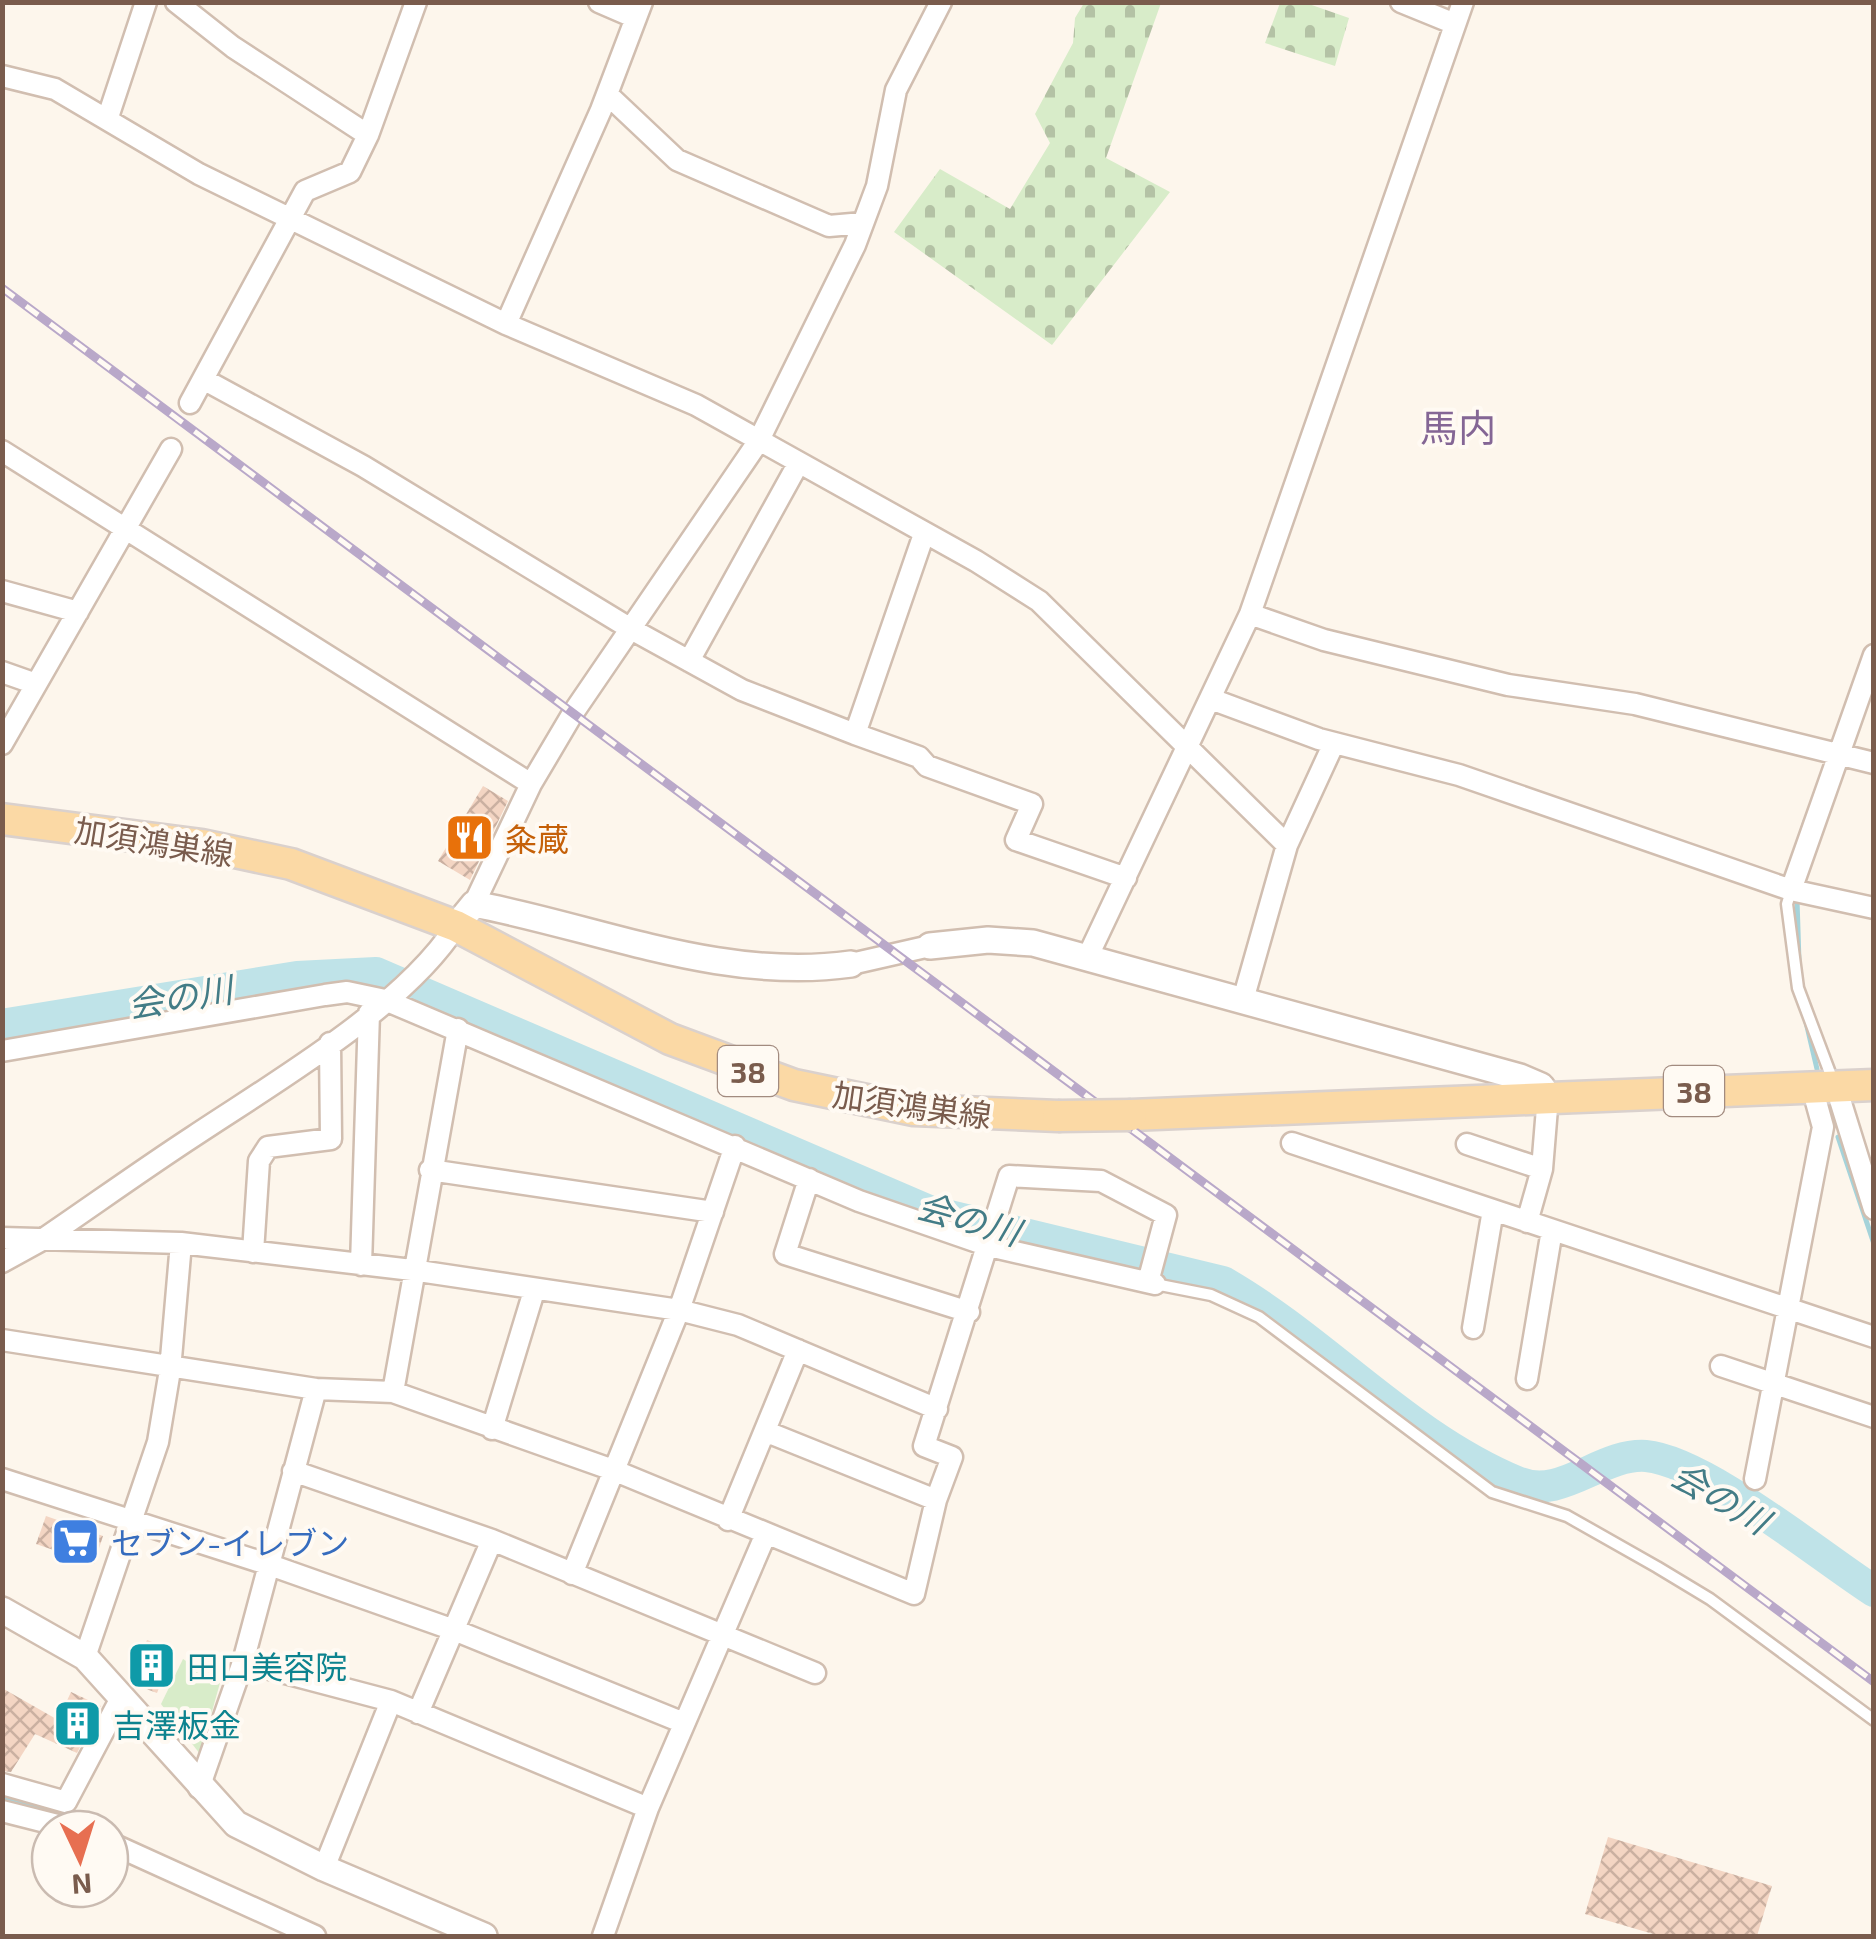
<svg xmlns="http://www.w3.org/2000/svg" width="1876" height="1939" viewBox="0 0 1876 1939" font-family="'Exo 2','Noto Sans JP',sans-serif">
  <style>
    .green { fill: #d8ecc9 }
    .cemetery { fill: url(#cemetery-stones) }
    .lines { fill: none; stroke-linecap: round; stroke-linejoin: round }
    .stream { stroke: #a5d3da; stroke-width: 5 }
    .river { stroke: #bfe3e8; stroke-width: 32 }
    .building { fill: url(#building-cross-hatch) }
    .service-casing { stroke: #d1beb0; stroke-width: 15 }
    .minor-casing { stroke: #d1beb0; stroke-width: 25 }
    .tertiary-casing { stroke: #d1beb0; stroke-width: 30 }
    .primary-casing { stroke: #dad1cd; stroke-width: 35 }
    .service { stroke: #fff; stroke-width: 10 }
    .minor { stroke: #fff; stroke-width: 20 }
    .tertiary { stroke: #fff; stroke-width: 25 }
    .primary { stroke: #fbd9a5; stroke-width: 30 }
    .rail-casing { stroke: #b9a8c9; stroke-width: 9 }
    .rail { stroke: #fffaf3; stroke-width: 5; stroke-dasharray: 15; stroke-linecap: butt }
    .primary-bridge-casing { stroke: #dad1cd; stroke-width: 35; stroke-linecap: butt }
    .primary-bridge { stroke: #fbd9a5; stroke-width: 30 }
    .labels { text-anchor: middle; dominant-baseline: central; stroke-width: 8; stroke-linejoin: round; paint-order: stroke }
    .shield { fill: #fffaf3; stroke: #a28b7f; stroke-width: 2.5 }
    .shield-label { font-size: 30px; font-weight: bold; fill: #7a5c4d }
    .food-label { font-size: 32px; fill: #c56008; stroke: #fffaf3; text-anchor: start }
    .street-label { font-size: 32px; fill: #7a5c4d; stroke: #fffaf3 }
    .shop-label { font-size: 32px; fill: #366cbe; stroke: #fffaf3; text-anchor: start }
    .culture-label { font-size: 32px; fill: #0d838f; stroke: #fffaf3; text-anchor: start }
    .water-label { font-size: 35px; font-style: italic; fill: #437c86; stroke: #fffaf3 }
    .quarter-label { font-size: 38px; fill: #846695; stroke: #fffaf3 }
  </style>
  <defs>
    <pattern id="cemetery-stones" width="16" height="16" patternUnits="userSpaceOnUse" patternTransform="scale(2.5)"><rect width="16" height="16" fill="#d8ecc9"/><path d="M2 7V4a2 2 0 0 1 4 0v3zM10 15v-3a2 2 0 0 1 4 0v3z" fill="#b4c2a5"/></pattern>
    <pattern id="building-cross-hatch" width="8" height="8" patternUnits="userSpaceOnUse" patternTransform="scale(2.5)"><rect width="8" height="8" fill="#f3d5c3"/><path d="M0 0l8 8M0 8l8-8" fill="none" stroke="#cab0a1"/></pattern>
  </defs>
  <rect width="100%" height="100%" fill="#fdf6ec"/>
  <path class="green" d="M183,1659L220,1683L200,1754L161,1704Z"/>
  <path class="cemetery" d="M1084,3H1161L1106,158L1170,192L1052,345L894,232L940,169L1010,209L1050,143L1035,114L1073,43L1075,18Z
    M1280,3H1306L1349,18L1335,66L1265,43Z"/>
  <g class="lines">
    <path class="stream" d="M1795,853L1805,821
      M1797,899L1799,962
      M1805,1018L1817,1069
      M1838,1137L1874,1244
      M2,1797L52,1811
      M66,1816L100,1829"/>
    <path class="river" d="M2,1025L297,977L376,973L929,1211L1223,1282C1326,1341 1406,1436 1517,1482C1562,1501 1600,1453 1646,1456C1704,1461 1821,1557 1874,1591"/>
  </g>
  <path class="building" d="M483,786L508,801L470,880L438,861Z
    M46,1516L103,1536L94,1564L36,1544Z
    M147,1640L174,1650L157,1693L130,1683Z
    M2,1688L58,1720L71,1692L101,1706L77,1753L35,1734L11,1772L2,1771Z
    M1608,1837L1772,1886L1757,1936H1660L1585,1914Z"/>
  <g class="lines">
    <defs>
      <path id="service" d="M1791,891L1787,904L1798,988L1833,1081
        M1155,1284L1211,1295L1259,1317L1492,1492L1567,1516L1657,1567L1710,1599L1874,1720"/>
      <path id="minor" d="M176,2L233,47L368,135
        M599,2L636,18
        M1401,2L1455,24
        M2,76L55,89L199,174L506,324L696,405L976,561L1039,601L1287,845
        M607,94L677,160L829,226L863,223
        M108,117L146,2
        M506,324L601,110L642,2
        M203,379L363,466L631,629L742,690L855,734L924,534
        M190,403L305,191L350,172L368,135L416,2
        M2,451L531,784
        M2,591L78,612
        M1250,614L1324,640L1508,685L1635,704L1874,763
        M689,661L798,464
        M2,672L36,684
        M1211,699L1319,739L1459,775L1791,890L1874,908
        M855,734L919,757L927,766L1032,804L1016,840L1126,878
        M2,744L171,449
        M1791,890L1874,655
        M474,904L531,784L573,713L758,442L855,245L877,186L896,90L941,2
        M1088,956L1250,614L1463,2
        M851,964L930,946
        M1243,1000L1287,845L1334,743
        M2,1051L325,995L347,992L385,1000L859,1201L989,1246L1155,1284
        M1836,1087L1874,1209
        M1292,1143L1874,1337
        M1467,1144L1542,1169
        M430,1170L713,1212
        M809,1179L785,1254L969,1312
        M1527,1222L1542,1169L1548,1096
        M2,1238L181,1243L412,1270L679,1310L738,1325L937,1409
        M253,1252L259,1161L268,1147L331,1139L330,1043
        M2,1262L42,1240C92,1206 142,1170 194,1136C275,1082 403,1008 456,926
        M361,1265L369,1013
        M1473,1328L1493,1210
        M2,1340L316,1389L393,1392L613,1470L914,1594L936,1500L952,1457L924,1446L1009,1176L1101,1181L1166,1215L1148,1282
        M1721,1366L1874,1417
        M1527,1379L1552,1230
        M393,1392L458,1029
        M492,1429L534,1291
        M767,1432L936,1500
        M293,1471L492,1540L815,1673
        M2,1479L270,1565L454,1630L684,1723
        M1755,1479L1823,1127L1812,1087
        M728,1520L798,1350
        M572,1574L679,1310L735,1146
        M85,1657L158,1442L170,1370L181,1243
        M243,1662L391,1701L648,1808
        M418,1713L492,1540
        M2,1784L66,1802L121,1698
        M199,1788L243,1662L316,1389
        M2,1811L73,1829
        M110,1843L315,1936
        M324,1868L391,1701
        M603,1936L648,1808L765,1536"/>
      <path id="tertiary" d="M456,926L474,904C599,928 722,982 851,964
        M930,946L988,940L1033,943L1520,1077L1541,1086L1548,1096
        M2,1610L85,1657L236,1824L324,1868L484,1936"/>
      <path id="primary" d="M2,819L202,845L291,864L456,926L670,1039L794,1085L914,1110L1058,1116
        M1131,1115L1874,1085"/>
    </defs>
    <use href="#service" class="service-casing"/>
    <use href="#minor" class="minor-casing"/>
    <use href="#tertiary" class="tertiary-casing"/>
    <use href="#primary" class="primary-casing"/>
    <use href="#service" class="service"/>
    <use href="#minor" class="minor"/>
    <use href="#tertiary" class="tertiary"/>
    <use href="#primary" class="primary"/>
    <defs>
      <path id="rail" d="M2,288L1874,1682"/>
    </defs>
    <use href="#rail" class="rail-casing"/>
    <use href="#rail" class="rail"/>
    <defs>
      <path id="primary-bridge" d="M1058,1116L1131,1115"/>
    </defs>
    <use href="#primary-bridge" class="primary-bridge-casing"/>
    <use href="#primary-bridge" class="primary-bridge"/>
  </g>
  <defs>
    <symbol id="restaurant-square" viewBox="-11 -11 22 22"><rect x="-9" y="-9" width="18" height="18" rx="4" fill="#e8710a" stroke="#fffaf3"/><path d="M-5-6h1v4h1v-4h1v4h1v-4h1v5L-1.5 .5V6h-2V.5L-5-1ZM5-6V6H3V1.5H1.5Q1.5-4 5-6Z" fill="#fff"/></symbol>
    <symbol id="supermarket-square" viewBox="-11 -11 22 22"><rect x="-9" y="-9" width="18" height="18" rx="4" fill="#3f7fe0" stroke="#fffaf3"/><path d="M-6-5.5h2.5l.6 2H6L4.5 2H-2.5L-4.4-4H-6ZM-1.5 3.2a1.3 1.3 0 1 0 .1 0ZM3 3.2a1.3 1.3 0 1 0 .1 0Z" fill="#fff"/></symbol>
    <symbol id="building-square" viewBox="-11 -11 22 22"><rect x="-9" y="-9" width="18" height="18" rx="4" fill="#0f9aa8" stroke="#fffaf3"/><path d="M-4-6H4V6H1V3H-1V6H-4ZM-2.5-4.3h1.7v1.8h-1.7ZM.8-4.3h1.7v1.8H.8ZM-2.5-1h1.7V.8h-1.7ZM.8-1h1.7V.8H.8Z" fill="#fff"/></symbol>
  </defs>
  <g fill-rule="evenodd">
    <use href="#restaurant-square" x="442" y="810" width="55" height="55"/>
    <use href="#supermarket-square" x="48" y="1514" width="55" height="55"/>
    <use href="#building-square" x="124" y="1638" width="55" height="55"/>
    <use href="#building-square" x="50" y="1696" width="55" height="55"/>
  </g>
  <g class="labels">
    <g class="shield">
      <rect x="718" y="1046" width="60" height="50" rx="8"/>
      <rect x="1664" y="1066" width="60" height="50" rx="8"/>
    </g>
    <g class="shield-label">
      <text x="748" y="1071">38</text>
      <text x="1694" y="1091">38</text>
    </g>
    <g class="food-label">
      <text x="505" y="838">粂蔵</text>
    </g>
    <g class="street-label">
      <text transform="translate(154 841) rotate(9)">加須鴻巣線</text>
      <text transform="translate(912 1104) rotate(8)">加須鴻巣線</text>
    </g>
    <g class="shop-label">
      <text x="111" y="1542">セブン-イレブン</text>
    </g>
    <g class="culture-label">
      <text x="187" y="1666">田口美容院</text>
      <text x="113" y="1724">吉澤板金</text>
    </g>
    <g class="water-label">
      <text transform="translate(180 996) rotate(-9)">会の川</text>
      <text transform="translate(969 1218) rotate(16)">会の川</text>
      <text transform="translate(1721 1497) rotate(30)">会の川</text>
    </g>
    <g class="quarter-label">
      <text x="1458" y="427">馬内</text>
    </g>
  </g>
  <rect width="1876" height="1939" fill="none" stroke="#7a5c4d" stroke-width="10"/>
  <g transform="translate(80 1859) rotate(176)"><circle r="48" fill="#fffaf3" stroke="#cabbb1" stroke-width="2.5"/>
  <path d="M0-8L18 38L0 25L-18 38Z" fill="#e76f51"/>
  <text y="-15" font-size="28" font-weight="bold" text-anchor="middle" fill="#7a5c4d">N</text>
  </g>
</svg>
